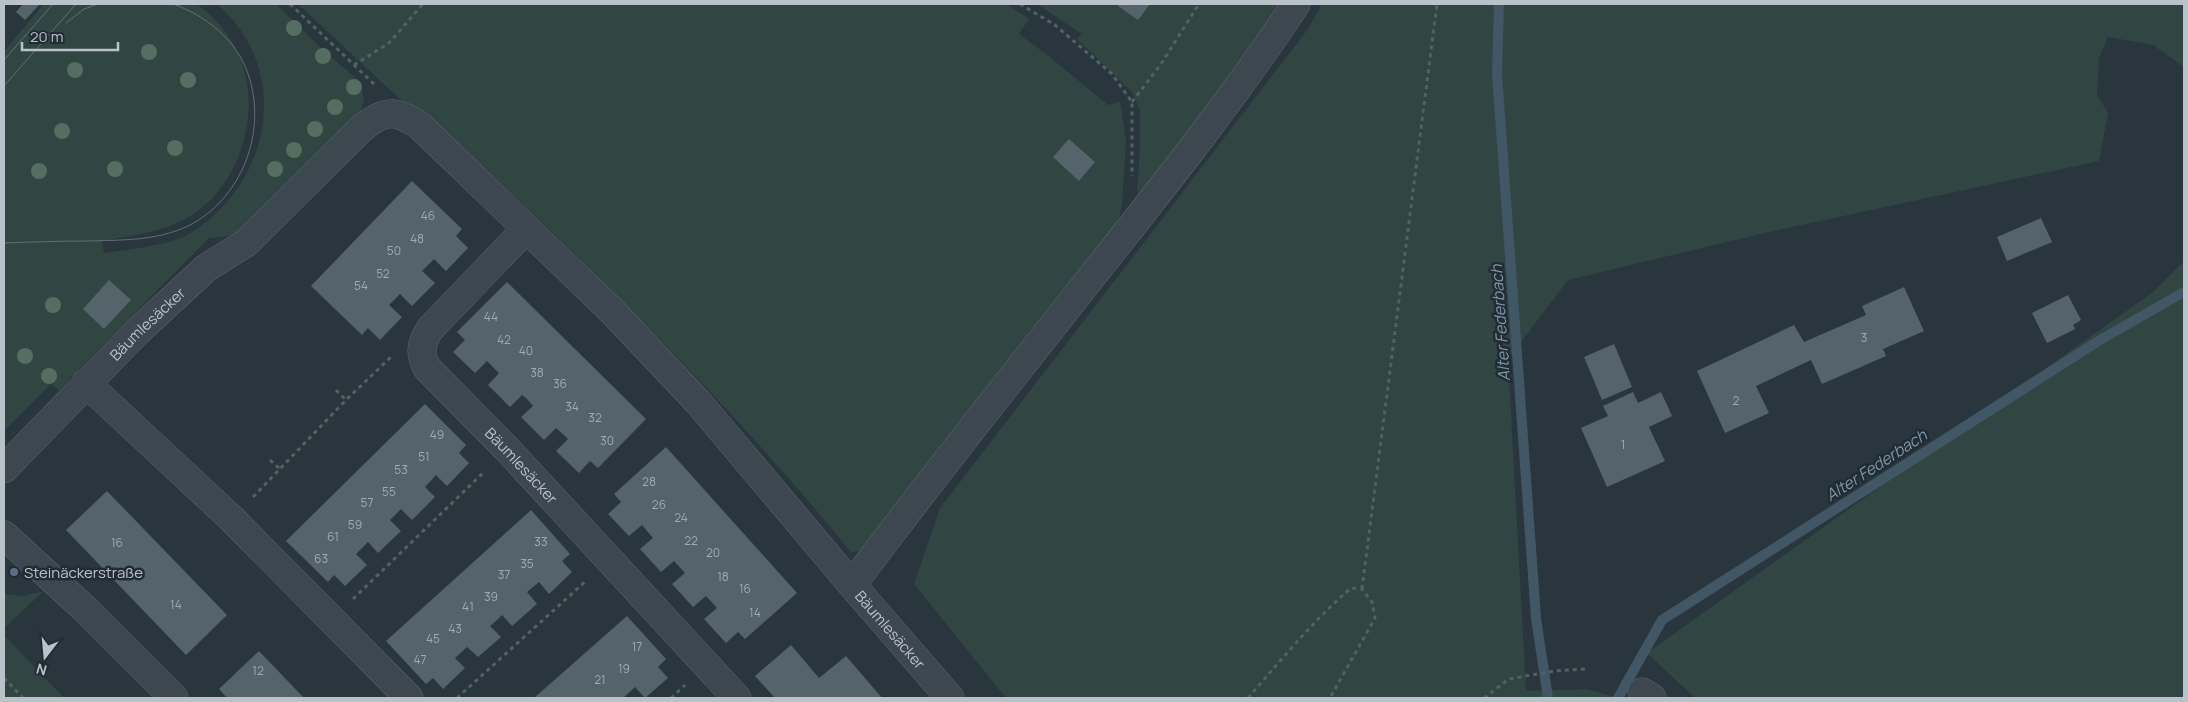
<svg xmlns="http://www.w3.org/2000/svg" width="2188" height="702" viewBox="0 0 2188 702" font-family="Manrope,sans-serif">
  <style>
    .green { fill: #314642 }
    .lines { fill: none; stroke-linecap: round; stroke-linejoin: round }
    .stream { stroke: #415765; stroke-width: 10 }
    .building { fill: #55636b }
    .minor-casing { stroke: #5b656c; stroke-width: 29 }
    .path { stroke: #506261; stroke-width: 3; stroke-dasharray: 4 4; stroke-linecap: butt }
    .minor { stroke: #3d474f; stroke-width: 28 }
    .tram { stroke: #626e77; stroke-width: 1 }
    .tree { fill: #566e61 }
    .service-dot { fill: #5c6f8a; stroke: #222c34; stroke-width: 2 }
    .labels { text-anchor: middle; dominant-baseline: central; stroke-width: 5; stroke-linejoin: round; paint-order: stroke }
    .number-label { font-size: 12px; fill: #a1aab2 }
    .street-label { font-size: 15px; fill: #bac2c9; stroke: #222c34 }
    .poi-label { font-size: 15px; fill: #bac2c9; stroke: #222c34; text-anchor: start }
    .water-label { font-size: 16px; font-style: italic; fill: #7f97a8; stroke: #222c34 }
  </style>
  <rect width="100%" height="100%" fill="#29363e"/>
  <path class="green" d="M44,4H196C214,16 231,35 239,55C261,107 244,176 199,210C172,231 135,235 102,241L104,253C126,250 171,245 189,234C272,183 293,70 217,4H276L324,51L359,81L364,100L358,119L243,235L209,238L59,390L51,384L4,431V51Z
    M298,4H1006L1029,19L1019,34L1046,54L1108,105L1120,102L1126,140L1122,205L1116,232L862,551L851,552C722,394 576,253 428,114L417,115Z
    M1037,4H1285L1140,203L1137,188L1140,152V110L1132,92L1077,39L1082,34Z
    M1322,4H2184V67L2153,45L2108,37L2099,58L2097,95L2108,113L2099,161L1769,232L1568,280L1508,359L1526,691L1587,689L1619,698H1006L914,584L940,508L1308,29Z
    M2184,261V698H1695L1647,653L2153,292Z
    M44,591L4,628V594L24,596Z
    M4,635L64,698H4Z"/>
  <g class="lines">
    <path class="stream" d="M1499,4L1497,74L1536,618L1548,698
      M1618,698L1662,620L2100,340L2184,292"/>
  </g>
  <path class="building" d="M23,4H40L25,20L16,12Z
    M1119,4H1150L1138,20L1118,6Z
    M1069,139L1095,162L1079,181L1053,157Z
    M412,181L462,229L456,236L468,248L446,271L434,259L422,271L435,283L412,306L400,294L389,305L402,317L380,340L368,328L362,335L311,286Z
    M2041,218L2052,242L2007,261L1997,237Z
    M109,280L131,300L104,329L83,309Z
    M507,282L646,419L598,468L590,461L579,473L556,451L568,439L556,428L544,440L521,417L533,406L527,399L522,395L510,407L488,385L499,373L487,361L475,373L453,352L465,340L457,332Z
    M1904,287L1924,331L1883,349L1886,356L1822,384L1811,360L1756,386L1769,413L1725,433L1697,371L1794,325L1804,342L1866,315L1862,306Z
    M2068,295L2081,320L2073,325L2075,329L2047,343L2032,313Z
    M1614,344L1632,387L1602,400L1584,357Z
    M1633,392L1638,403L1661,392L1672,416L1649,427L1665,461L1607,487L1581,428L1608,416L1603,406Z
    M425,404L466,445L459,453L469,463L447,486L436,475L425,487L435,497L412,520L401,509L390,520L401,531L378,553L368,542L356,554L367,565L345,586L334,575L328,582L286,541Z
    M666,447L797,593L745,639L738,632L726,643L704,619L717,608L706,596L693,607L672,584L685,573L674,561L661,572L640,549L653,538L642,525L629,536L608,514L621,502L614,494Z
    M107,491L227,615L186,655L66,530Z
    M531,510L570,554L562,561L572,572L549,594L539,582L527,592L537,604L512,626L502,615L497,620L490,626L501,637L478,657L467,647L455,658L465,668L443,689L433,678L426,684L386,641Z
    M627,616L666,659L658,667L668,678L645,698L635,687L623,698H534Z
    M791,645L819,678L846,656L882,698H775L755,676Z
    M259,651L304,698H227L219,689Z"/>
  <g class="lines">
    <defs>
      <g id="minor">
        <path id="s1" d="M526,229L430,329C421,343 419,353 427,368L507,449L737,698"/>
        <path d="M86,383L232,519L409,698"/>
        <path id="s2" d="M4,469L137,332L206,268L246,243L362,128C385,109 396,110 420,126L613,312L698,402L852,585L950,698"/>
        <path d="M4,535L85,609L174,698"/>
        <path d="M852,585C928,483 1007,384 1086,284C1158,193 1232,101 1296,4"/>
        <path d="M1642,692L1652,698"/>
      </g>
    </defs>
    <use href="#minor" class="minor-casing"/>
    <path class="path" d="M290,4L375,85
      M1020,4L1055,25L1112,74L1132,102V176
      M354,65L389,43L423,4
      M1132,102L1161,64L1199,4
      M336,390L346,400
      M270,460L280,469
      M253,497L346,400L392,356
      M1362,589L1437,4
      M353,599L485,471
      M4,678L23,698
      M457,698L587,580
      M671,698L685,685
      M1248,698C1281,660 1313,621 1351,588L1362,589L1372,602L1375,618L1330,698
      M1484,698L1509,679L1554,671L1585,669"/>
    <use href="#minor" class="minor"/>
    <path class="tram" d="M66,23L84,9L98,4
      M4,60L53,4
      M4,86L76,4
      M4,243C32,242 59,241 87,241C122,240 156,241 188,226C242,199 268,131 248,74C237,40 205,15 173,4"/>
  </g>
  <g class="tree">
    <circle cx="294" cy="28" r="8"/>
    <circle cx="149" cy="52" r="8"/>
    <circle cx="323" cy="56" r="8"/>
    <circle cx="75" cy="70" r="8"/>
    <circle cx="188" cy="80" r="8"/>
    <circle cx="354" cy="87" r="8"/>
    <circle cx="335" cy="107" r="8"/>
    <circle cx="315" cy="129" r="8"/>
    <circle cx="62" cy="131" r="8"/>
    <circle cx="175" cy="148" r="8"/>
    <circle cx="294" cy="150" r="8"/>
    <circle cx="115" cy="169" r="8"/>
    <circle cx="275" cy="169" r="8"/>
    <circle cx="39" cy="171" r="8"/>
    <circle cx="53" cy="305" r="8"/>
    <circle cx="25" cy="356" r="8"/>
    <circle cx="49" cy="376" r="8"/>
  </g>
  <circle class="service-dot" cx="14" cy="572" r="5"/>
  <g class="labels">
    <g class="number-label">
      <text x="428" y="215">46</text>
      <text x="417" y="238">48</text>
      <text x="394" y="250">50</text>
      <text x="383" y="273">52</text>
      <text x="361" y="285">54</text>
      <text x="491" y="316">44</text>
      <text x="1864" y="337">3</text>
      <text x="504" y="339">42</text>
      <text x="526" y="350">40</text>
      <text x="537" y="372">38</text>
      <text x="560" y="383">36</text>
      <text x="1736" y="400">2</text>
      <text x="572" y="406">34</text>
      <text x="595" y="417">32</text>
      <text x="437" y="434">49</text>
      <text x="607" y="440">30</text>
      <text x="1623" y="444">1</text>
      <text x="424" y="456">51</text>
      <text x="401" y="469">53</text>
      <text x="649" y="481">28</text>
      <text x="389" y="491">55</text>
      <text x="367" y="502">57</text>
      <text x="659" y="504">26</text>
      <text x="681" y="517">24</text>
      <text x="355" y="524">59</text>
      <text x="333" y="536">61</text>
      <text x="691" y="540">22</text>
      <text x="541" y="541">33</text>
      <text x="117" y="542">16</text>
      <text x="713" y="552">20</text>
      <text x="321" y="558">63</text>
      <text x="527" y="563">35</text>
      <text x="504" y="574">37</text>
      <text x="723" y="576">18</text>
      <text x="745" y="588">16</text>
      <text x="491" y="596">39</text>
      <text x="176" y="604">14</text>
      <text x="468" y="606">41</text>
      <text x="755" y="612">14</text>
      <text x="455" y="628">43</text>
      <text x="433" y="638">45</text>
      <text x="637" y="646">17</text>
      <text x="420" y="659">47</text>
      <text x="624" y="668">19</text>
      <text x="258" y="670">12</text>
      <text x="600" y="679">21</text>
    </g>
    <g class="street-label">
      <text stroke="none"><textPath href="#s2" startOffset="204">Bäumlesäcker</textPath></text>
      <text stroke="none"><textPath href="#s1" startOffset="316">Bäumlesäcker</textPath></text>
      <text stroke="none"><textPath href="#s2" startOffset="1250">Bäumlesäcker</textPath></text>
    </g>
    <g class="poi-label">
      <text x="24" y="572">Steinäckerstraße</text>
    </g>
    <g class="water-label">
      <text transform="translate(1500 323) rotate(-94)">Alter Federbach</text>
      <text transform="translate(1876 465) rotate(-33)">Alter Federbach</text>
    </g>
  </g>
  <rect width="2188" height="702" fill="none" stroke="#bac2c9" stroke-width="10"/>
  <g transform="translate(45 657) rotate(196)" stroke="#222c34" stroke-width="4" paint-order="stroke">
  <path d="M0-4L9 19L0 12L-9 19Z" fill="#bac2c9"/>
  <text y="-8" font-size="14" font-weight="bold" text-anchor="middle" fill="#bac2c9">N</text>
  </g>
  <path d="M22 42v8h96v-8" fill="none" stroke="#bac2c9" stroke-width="2.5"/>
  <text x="30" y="42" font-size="15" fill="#bac2c9" stroke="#222c34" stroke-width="4" paint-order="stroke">20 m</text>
</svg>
